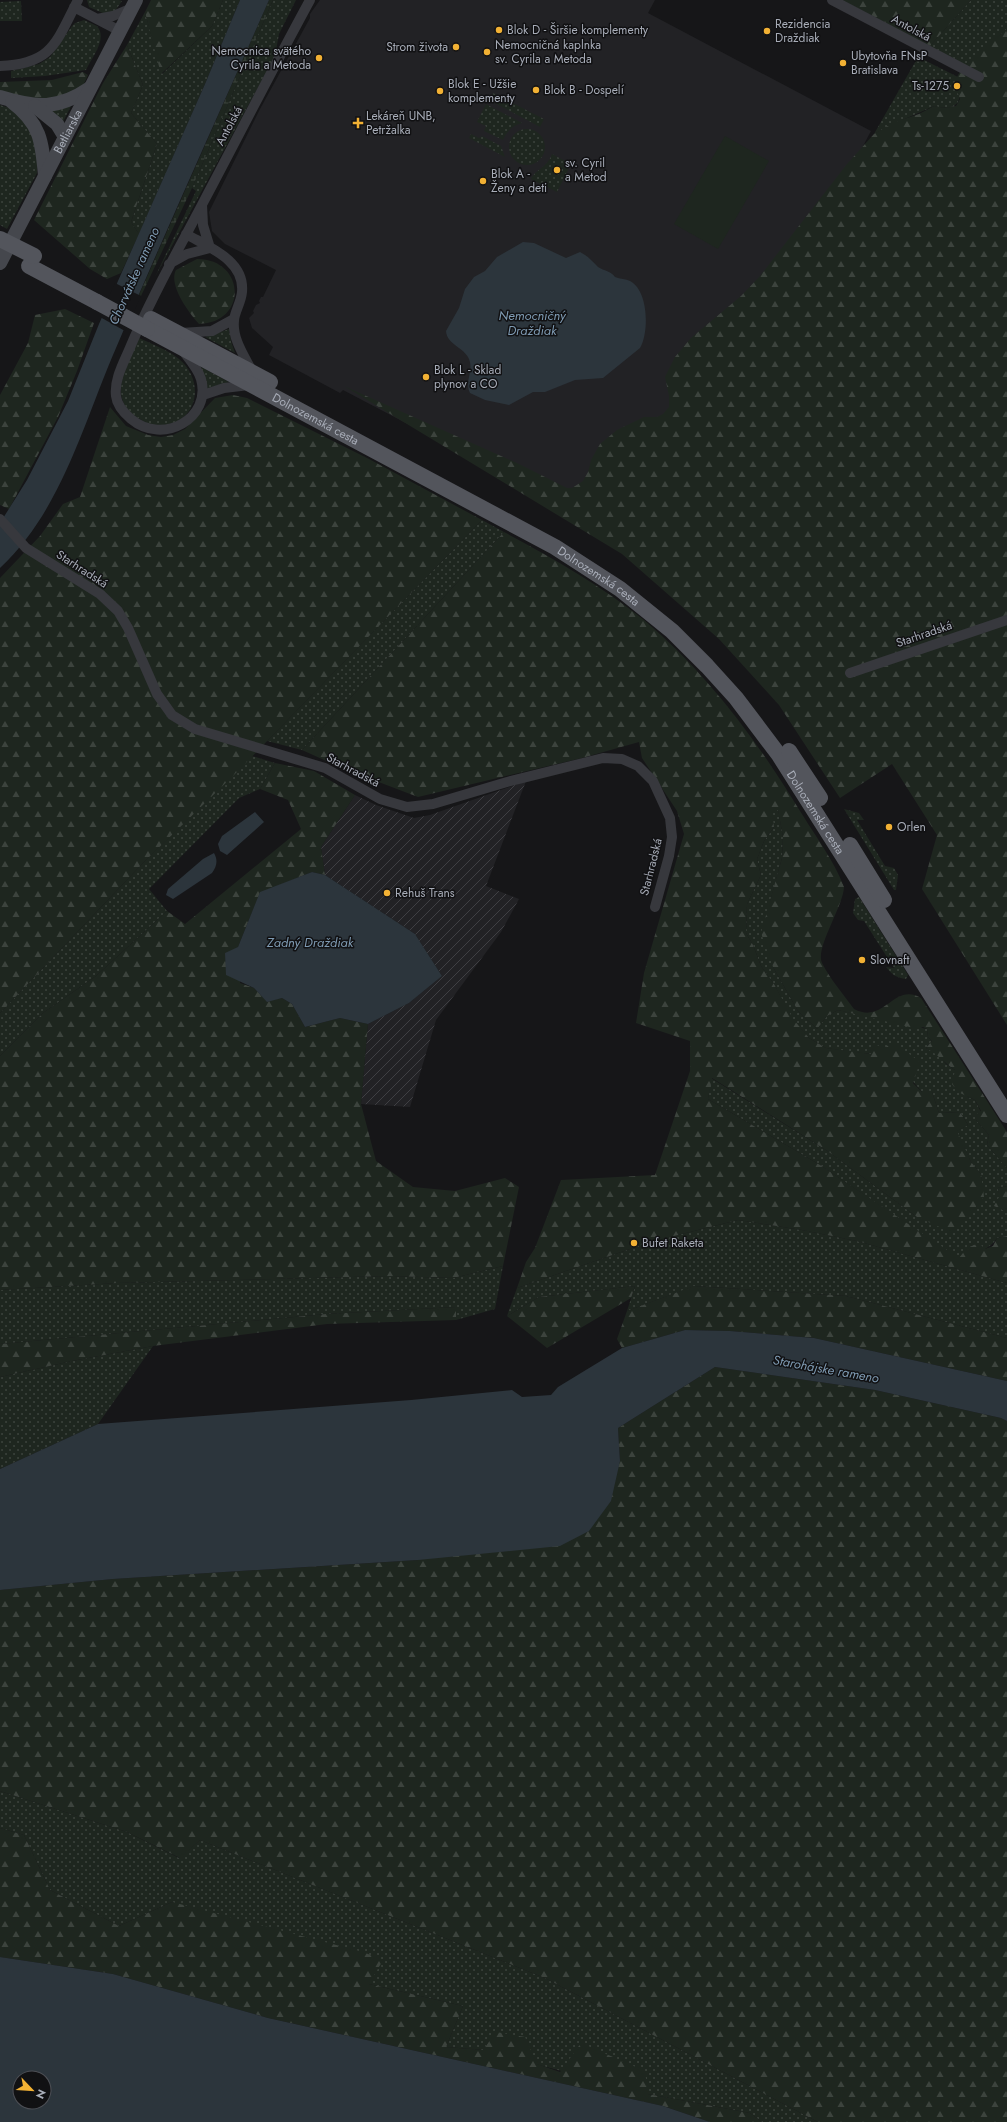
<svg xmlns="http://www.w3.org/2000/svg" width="1007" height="2122" viewBox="0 0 1007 2122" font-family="Jost,sans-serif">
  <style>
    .built { fill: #222225 }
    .industrial { fill: url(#industrial-furrows) }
    .grass { fill: url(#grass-dots) }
    .forest { fill: url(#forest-firs) }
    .wetland { fill: url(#wetland-marsh) }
    .garden { fill: #1e261f }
    .water { fill: #2c353c; fill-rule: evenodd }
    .pier { fill: #161618 }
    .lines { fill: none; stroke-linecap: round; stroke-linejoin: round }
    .street { stroke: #37383d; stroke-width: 10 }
    .secondary { stroke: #45474d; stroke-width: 14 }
    .primary { stroke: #53555c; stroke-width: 16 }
    .primary-bridge { stroke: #53555c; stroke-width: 16 }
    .poi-dot { fill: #f2b134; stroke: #111113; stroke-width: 1.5 }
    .labels { text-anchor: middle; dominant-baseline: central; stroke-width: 3; stroke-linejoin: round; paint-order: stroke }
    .poi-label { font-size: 12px; fill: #a8adb8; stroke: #111113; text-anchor: start }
    .street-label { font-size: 12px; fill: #a8adb8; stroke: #111113 }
    .water-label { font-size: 13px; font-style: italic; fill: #7f9bb3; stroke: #111113 }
  </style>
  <defs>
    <pattern id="industrial-furrows" width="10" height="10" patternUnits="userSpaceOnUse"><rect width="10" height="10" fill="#222225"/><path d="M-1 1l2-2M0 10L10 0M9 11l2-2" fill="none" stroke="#3f3f43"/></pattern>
    <pattern id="grass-dots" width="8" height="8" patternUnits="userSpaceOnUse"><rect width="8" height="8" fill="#1e261f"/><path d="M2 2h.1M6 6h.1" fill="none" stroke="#3c433d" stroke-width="1.8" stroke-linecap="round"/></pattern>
    <pattern id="forest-firs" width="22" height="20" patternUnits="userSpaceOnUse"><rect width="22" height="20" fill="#1e261f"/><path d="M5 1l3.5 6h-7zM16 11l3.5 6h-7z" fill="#3c433d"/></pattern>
    <pattern id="wetland-marsh" width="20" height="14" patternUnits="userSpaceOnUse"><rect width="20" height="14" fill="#1e261f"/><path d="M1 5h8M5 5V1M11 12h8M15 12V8" fill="none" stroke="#3c433d"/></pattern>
  </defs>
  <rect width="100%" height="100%" fill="#161618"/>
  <path class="built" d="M320,0H655L648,13L871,131L655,538L638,545L343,390L340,393L269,355L273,347L252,328L249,318L254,313L253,311L256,305L260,303L259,301L261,297H263L276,270L225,244L212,231L209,212L260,109L310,18V14Z"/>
  <path class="industrial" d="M526,781L486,886L519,899L501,932L436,1020L410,1107L361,1104L368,1024L409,1003L442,976L415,934L325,875L321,847L355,795L376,805L414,818L430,815Z"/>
  <path class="grass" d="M87,0H119L122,1L115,11L105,14L89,7Z
    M223,0H240L205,84L139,234L131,222L157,144L131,113L143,85L127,45L145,12L162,74L212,26Z
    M273,0H296L279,34L275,56L155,277L196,191L192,188Z
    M971,0H1007V29L965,65L930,46Z
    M21,1L22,21H0V2Z
    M84,20L97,26C108,39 92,57 86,70L45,76L11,78V71L39,64L50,57L72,26L75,23Z
    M918,57L958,77C955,85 956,89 960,96L958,102C952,110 943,108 934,106C914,115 894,123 874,134Z
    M493,93L544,119L540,127L489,100Z
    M72,104L62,124L47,110Z
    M486,104L522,123C512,126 507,131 503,140L484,131L486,126L477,122Z
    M0,105L10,108L25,120L37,146V173L7,229L0,225Z
    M509 147a18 18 0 1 1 36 0a18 18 0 1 1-36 0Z
    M471,134L479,138L482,136L501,146L505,157L469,138Z
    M552,154L571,164L557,192L531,179C537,168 547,168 552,154Z
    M229,329L231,341L235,353L205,337Z
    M139,338C152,344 168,350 179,359C210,385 193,432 152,425C147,424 141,419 136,417C128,412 121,402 121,392C120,373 132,355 139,338Z
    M201,367L229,382L206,389Z
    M482,520L504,532L302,750L267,741Z
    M252,756L275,763L260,789L239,798L149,889L167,911L96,976L43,1013L0,1056V1013L144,862Z
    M778,809L783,837L782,858L770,902L773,967L798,1011L817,1029L827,1016L838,1010L927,1029L928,1037L932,1041L926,1048L938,1054L946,1064L955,1070L968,1097L975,1100L981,1112L976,1120L989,1135L987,1145L1007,1168V1186L998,1188L1002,1210L1007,1208V1236L997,1238C989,1251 973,1254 959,1259L820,1165L708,1099L711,1078L826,1150L917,1217L982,1185L981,1174L971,1162L956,1131L968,1125L960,1112L939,1113L932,1092H922L884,1048L872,1054L852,1052L826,1048L809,1038L792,1019L774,984L761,966L753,945L746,933L747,904L761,875L757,859L764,841L774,827L771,813Z
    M844,809L859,813L864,820H857L885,866L894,868L898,875L896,890H894Z
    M859,897L908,975L906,979C897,978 892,975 886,967L894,968L864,921L858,920L853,913L855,899Z
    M738,1220L802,1230L857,1241L1007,1283V1338L846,1296L695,1286L627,1311L635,1286L539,1297L507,1316L517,1288L650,1242Z
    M503,1266L495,1309L456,1320V1307L326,1314L0,1344V1290L117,1283L389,1276L453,1278Z
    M153,1346L98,1424L0,1469V1377L72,1361Z
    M0,1791L127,1832L179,1858L200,1840L545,1978L818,2122H762L750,2113L648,2094L483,2050L446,2047L463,2006L369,1984L172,1902L119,1926L50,1890L24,1835L0,1828Z"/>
  <path class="forest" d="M151,0H223L212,26L161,74L145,12Z
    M842,0H971L930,46Z
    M1007,29V1025L922,889L937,835L892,764L840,798L779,705L719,639L622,554L344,386L517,463L567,488H572L583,481L588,472L591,460L600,444L617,430L644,417H657L663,414L669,407V396L665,377L675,357L691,338L741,296L760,276L847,164L874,134L895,122L919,114L934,106L945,108L956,106L960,99C959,94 956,92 955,87C953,68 993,41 1007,29Z
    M127,45L143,85L131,113L157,144L131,222L139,234L121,273L107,279L90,269L34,220L103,83Z
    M83,72L88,75L82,88L74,94L31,102L0,92V82L52,80Z
    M197,259C246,259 248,323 199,324C189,313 168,285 176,270Z
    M65,309L94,323L77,371L58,417L9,509L0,505V395L28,343L35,315Z
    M233,395L247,398L369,459L482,520L238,771L144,862L0,1013V578L40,536L63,504L80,497L110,407L126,426L148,435L161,437L173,435L185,429L215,398Z
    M504,532C552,558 601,585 644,620C707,673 758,742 800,811C814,834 835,862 844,887C843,907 815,948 822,963C830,979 844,995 854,1009C885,1025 893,982 921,998L1007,1132V1168L987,1145L989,1135L976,1120L975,1115L981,1111L975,1100L958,1092L952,1084L955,1070C944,1063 938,1054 926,1048L932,1041L928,1037L927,1029L923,1027L918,1029L838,1010L827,1016L817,1029L798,1011L773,967L761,933L782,858L783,837L778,810L772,813L774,827L764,841L757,859L761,875L747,904L746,933L753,945L761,966L774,984L793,1019L809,1038L826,1048L871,1054L872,1043L884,1048L893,1042L920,1062L913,1083L922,1092H932L939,1113L960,1112L968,1125L957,1131L971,1162L981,1174L984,1197L969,1215L951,1232L917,1217L826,1150L712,1078L708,1099L820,1165L959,1258L967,1248L979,1243L985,1249L993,1246L997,1238L1007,1236V1283L857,1241L802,1230L738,1220L650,1242L517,1288L526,1262L535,1248L561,1180L655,1175L690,1071V1041L636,1023L644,973L684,834L677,811L642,758L639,742L582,758L418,797L342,768L302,750Z
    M275,763L314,771L355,795L321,847L325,875L312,872L260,893L238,947L240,983L254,988L267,1001L282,998L292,1004L305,1027L340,1018L368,1024L361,1104L376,1161L413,1187L455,1191L505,1178L519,1187L503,1266L453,1278L389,1276L117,1283L0,1290V1056L43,1013L96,976L167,911L185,924L301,829L288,800L260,789Z
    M1007,1186V1208L1003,1210L994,1206L999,1197L998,1188Z
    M635,1286L631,1298L547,1348L507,1316L539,1297Z
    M694,1286L846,1296L1007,1338V1381L814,1338L730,1331L685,1330L622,1348L617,1339L627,1311Z
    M456,1307V1320L327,1324L153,1346L72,1361L0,1377V1344L326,1314Z
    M715,1367L875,1390L1001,1418L1007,1421V2122H818L545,1978L200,1840L180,1858L127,1832L0,1791V1590L113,1579L418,1560L620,1461L618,1428Z
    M0,1828L24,1835L50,1890L119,1926L172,1902L363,1952L383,1960L369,1984L463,2006L446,2047L483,2050L496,2032L525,2037L537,2064L560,2072L581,2043L645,2071L648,2094L750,2113L762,2122H710L663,2106L268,2018L113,1974L0,1957Z"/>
  <path class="wetland" d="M269,0H273L192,188L141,296L139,295Z"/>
  <path class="garden" d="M725,136L769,161L718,249L674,224Z"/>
  <path class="water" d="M240,0H269C218,116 165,232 116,348C83,424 62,510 0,568V523L27,480L68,401L99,324L205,84Z
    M523,242L534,243L566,258L580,252C588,256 592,261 598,267C604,271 611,271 615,277C620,279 626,279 630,281C649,291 649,333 640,348L603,378L575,380L545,392H533L509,405L485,400L470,393C464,382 474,371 469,359C464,347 447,345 446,331L459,308L465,289L474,277L485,271L497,257Z
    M255,812L264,822L227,855L220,851L218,844L222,836Z
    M214,853C218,860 217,866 212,873L173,899L166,895L168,889L203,859Z
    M312,872L325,875L415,934L442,976L409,1003L368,1024L340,1018L305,1027L292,1004L282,998L267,1002L254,988L226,975L225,953L238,947L260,892Z
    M685,1330L730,1331L814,1338L1007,1381V1421L1001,1418L875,1390L715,1367L618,1428L620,1461L611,1501L589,1531L560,1546L418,1560L113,1579L0,1590V1469L98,1424L411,1400L512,1390L522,1397L551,1395L558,1387L622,1348Z
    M0,1957L113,1974L268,2018L663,2106L710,2122H0ZM20,2078H44V2102H20Z"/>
  <path class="pier" d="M115,283L141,296L125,331L100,317Z"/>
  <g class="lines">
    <path class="street" d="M832,0L979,77
      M74,7L120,31
      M97,19L113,16L132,8
      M0,66C53,64 56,42 78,0
      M202,205L203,225L210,248
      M186,234C208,247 245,260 242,292C241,303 234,313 234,321C232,339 245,357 253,373
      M169,264L187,254L210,248
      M181,333L212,331L234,319
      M183,351C190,360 198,369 201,379C212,418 163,446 131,419C124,413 117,406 116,396C114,380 123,364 129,350C151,297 179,249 205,199C240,133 274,66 310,0
      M203,395L224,388L249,385
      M0,519L26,548L100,594L118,611L128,628L157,694L172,715L195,729L325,768L380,799L407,807L433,804L507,782L603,758L622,759L638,766L653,781L670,818L672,837L669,856L655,907
      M850,673L1007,620"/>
    <g class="secondary">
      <path d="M0,97C36,108 58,110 90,88"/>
      <path d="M12,102C41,124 42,142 45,176"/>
      <path d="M35,106L57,124L65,137"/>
      <path id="s1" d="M0,263L136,0"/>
    </g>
    <g class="primary">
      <path d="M29,266L97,302"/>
      <path d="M151,319L270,382"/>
      <path id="s2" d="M147,329L555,547L620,589L672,631L707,666L736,698L779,755L1007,1115"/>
      <path d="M789,751L820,798"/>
      <path d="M850,845L884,900"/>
    </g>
    <path class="primary-bridge" d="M0,239L34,256
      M97,302L147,329"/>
  </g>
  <g class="poi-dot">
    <circle cx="499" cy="30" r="4"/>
    <circle cx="767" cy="31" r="4"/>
    <circle cx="456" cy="47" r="4"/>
    <circle cx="487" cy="52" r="4"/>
    <circle cx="319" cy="58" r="4"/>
    <circle cx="843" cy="63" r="4"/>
    <circle cx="957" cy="86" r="4"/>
    <circle cx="536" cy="90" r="4"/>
    <circle cx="440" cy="91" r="4"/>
    <path d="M356 117h4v4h4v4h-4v4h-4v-4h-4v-4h4z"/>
    <circle cx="557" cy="170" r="4"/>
    <circle cx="483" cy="181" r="4"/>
    <circle cx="426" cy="377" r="4"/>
    <circle cx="889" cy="827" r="4"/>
    <circle cx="387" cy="893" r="4"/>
    <circle cx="862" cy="960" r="4"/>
    <circle cx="634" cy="1243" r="4"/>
  </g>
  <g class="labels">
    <g class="poi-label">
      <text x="775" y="24">Rezidencia<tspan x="775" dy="14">Draždiak</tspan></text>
      <text x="507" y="30">Blok D - Širšie komplementy</text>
      <text x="495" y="45">Nemocničná kaplnka<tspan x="495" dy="14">sv. Cyrila a Metoda</tspan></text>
      <text x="448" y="47" text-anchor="end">Strom života</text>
      <text x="311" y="51" text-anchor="end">Nemocnica svätého<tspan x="311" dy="14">Cyrila a Metoda</tspan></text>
      <text x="851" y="56">Ubytovňa FNsP<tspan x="851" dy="14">Bratislava</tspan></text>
      <text x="448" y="84">Blok E - Užšie<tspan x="448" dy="14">komplementy</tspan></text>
      <text x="949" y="86" text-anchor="end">Ts-1275</text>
      <text x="544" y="90">Blok B - Dospelí</text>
      <text x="366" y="116">Lekáreň UNB,<tspan x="366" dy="14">Petržalka</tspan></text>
      <text x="565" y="163">sv. Cyril<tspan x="565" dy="14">a Metod</tspan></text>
      <text x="491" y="174">Blok A -<tspan x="491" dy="14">Ženy a deti</tspan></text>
      <text x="434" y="370">Blok L - Sklad<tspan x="434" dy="14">plynov a CO</tspan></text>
      <text x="897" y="827">Orlen</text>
      <text x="395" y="893">Rehuš Trans</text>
      <text x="870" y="960">Slovnaft</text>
      <text x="642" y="1243">Bufet Raketa</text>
    </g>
    <g class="street-label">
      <text transform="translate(911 28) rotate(28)">Antolská</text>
      <text transform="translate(229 126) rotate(-62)">Antolská</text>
      <text stroke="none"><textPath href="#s1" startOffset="148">Betliarska</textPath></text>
      <text stroke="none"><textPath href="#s2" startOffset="191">Dolnozemská cesta</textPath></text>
      <text transform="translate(82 569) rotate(33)">Starhradská</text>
      <text stroke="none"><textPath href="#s2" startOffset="515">Dolnozemská cesta</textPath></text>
      <text transform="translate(924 634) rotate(-19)">Starhradská</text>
      <text transform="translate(353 770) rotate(28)">Starhradská</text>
      <text stroke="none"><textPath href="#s2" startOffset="839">Dolnozemská cesta</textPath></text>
      <text transform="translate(651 867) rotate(-76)">Starhradská</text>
    </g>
    <g class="water-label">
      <text transform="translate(134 276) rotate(-66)">Chorvátske rameno</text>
      <text x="532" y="315">Nemocničný<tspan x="532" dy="15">Draždiak</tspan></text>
      <text x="310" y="942">Zadný Draždiak</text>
      <text transform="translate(826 1369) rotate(10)">Starohájske rameno</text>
    </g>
  </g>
  <g transform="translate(32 2090) rotate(115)"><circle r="19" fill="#111113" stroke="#4d4f55"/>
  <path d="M0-3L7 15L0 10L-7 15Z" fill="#f2b134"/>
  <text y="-6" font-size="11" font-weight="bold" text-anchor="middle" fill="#a8adb8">N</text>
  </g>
</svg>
